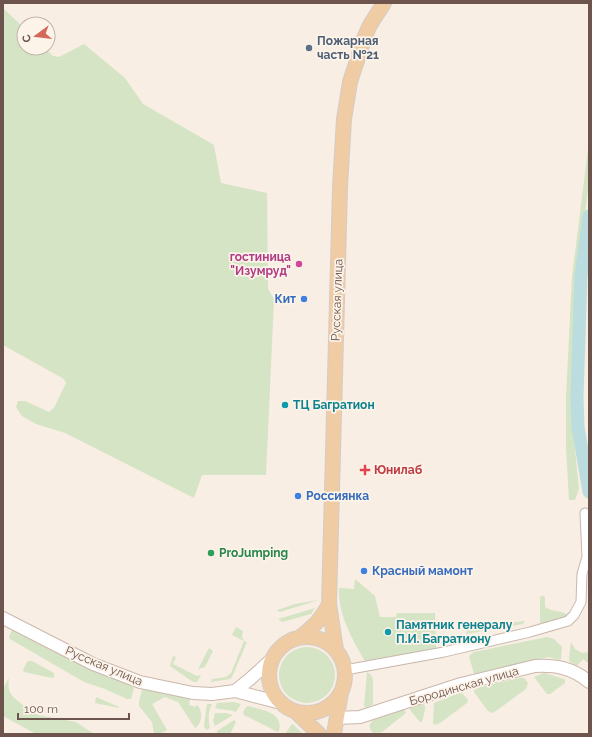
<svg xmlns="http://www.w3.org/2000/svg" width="592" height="737" viewBox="0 0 592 737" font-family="Raleway,sans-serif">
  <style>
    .green { fill: #d4e4c4 }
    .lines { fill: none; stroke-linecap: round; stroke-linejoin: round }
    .river { stroke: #bbdddf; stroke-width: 13 }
    .street-casing { stroke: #c7b6ac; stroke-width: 11 }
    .secondary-casing { stroke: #ccb7ac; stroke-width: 14 }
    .primary-casing { stroke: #d3ccca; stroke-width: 16 }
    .street { stroke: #fff; stroke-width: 9 }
    .secondary { stroke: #fff; stroke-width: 12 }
    .primary { stroke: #efcca4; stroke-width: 14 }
    .service-dot { fill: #5c6f8a; stroke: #fcf3e9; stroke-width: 1.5 }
    .hotel-dot { fill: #d1479c; stroke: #fcf3e9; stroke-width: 1.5 }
    .shop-dot { fill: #3f7fe0; stroke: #fcf3e9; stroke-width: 1.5 }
    .culture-dot { fill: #0f9aa8; stroke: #fcf3e9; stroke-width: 1.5 }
    .health-dot { fill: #e0444e; stroke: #fcf3e9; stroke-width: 1.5 }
    .leisure-dot { fill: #2e9e5b; stroke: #fcf3e9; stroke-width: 1.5 }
    .labels { text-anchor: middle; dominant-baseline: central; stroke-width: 3.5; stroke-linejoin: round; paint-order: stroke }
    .service-label { font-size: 12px; font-weight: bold; fill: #4e5e75; stroke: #fcf3e9; text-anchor: start }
    .hotel-label { font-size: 12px; font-weight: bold; fill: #b23c85; stroke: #fcf3e9; text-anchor: end }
    .shop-label { font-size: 12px; font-weight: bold; fill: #366cbe; stroke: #fcf3e9; text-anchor: start }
    .street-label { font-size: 12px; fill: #6d554d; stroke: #fcf3e9 }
    .culture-label { font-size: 12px; font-weight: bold; fill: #0d838f; stroke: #fcf3e9; text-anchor: start }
    .health-label { font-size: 12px; font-weight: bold; fill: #be3a42; stroke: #fcf3e9; text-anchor: start }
    .leisure-label { font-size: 12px; font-weight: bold; fill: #27864d; stroke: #fcf3e9; text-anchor: start }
  </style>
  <rect width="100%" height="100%" fill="#f8eee3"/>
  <path class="green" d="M3,8L24,28V48H45L53,56L59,57L84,44L125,78L143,104L214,145L221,183L267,193L268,289L274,299L266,475H202L194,498L65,433L36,424L22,416L16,407L18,401H25L49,412L54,408L66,383L64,379L3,345Z
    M589,141V182L577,274L573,398V430L579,489L575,500H569L566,447V397L572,277Z
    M355,579L375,596L380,617H396L397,613H435L436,649L365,661C352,639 338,614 339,588L354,589Z
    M542,596H544L545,598V607C552,612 559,610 569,615L554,621L542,624L540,622V597Z
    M319,600L280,612L277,610L295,604Z
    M315,608L311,614L282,622L278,619Z
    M525,621L523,624L466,634L468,628Z
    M236,627L243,631L242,637L244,641L247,642L232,677L230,679L211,682L212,679L226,677L231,673L244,641L232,635Z
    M12,630H15L90,669L132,686L134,688L131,699H127L105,689L84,682L10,639L9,637Z
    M547,637L554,639L562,647L561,659L558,660L549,657L474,674L469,656L474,652Z
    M571,642L575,649L582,653L589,652V664L583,659L577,666L570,662L569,658Z
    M279 675a28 28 0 1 1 56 0a28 28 0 1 1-56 0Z
    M209,648L213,651L205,667L198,669Z
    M173,656L176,657L173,664L197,676L201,675L197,682H193L170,666Z
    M29,661H32L54,673V677L52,678L24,672L23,670L27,662Z
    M367,672L371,675L373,679V704L366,708L364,706Z
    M544,673L564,679L565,680V683L550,694H547L534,677Z
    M9,678C8,683 8,690 11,694C15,700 32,712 38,715L76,722L94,734H36L3,716V689Z
    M519,678H524L528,683L526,689L493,713L488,711L474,692V690L480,687Z
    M144,688L190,699L189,705L196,707V705L198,706C203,712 202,724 195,728L178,702L165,697L152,704L167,730L159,734H154L152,722L139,706V701L142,690Z
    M459,693H462L468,700L467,703L440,723L435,725L433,723L434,703Z
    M96,697L119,707V708L95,703Z
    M234,702L241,704L236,712C229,709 220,710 215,708L217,703Z
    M207,704H212C208,712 208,720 210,728L206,730L204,726Z
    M423,704L425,706V710L422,722H420L410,710V708Z
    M249,706C262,710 284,712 279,731L278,732L244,715L243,712L246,707Z
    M401,710H404L406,713L382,732L373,733C359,719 392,713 401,710Z
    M215,713H225L233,715L215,726L213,721Z
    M234,720L236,722L230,734H217V731Z
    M292,724L294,725L303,734H285Z"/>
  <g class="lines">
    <path class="river" d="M589,216L581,276L577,397L578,427L589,492"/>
    <defs>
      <path id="street" d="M345,670L444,652L530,632L568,621L574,615L581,602L582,574L587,557L585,513"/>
      <path id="secondary" d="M3,618L93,664L140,682L193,693L212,694L235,691L281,703
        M235,691L250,679L272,659
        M336,718L360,717L461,684L535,666C556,665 573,668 589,682"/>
      <path id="primary" d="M269 675a38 38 0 1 1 76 0a38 38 0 1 1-76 0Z
        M299,638C313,627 321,620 329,604
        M336,650L329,604L340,187L344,119L350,82L365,36L370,25L384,3
        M296,712L319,734
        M334,734L341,693"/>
    </defs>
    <use href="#street" class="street-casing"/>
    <use href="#secondary" class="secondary-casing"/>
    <use href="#primary" class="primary-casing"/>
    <use href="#street" class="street"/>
    <use href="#secondary" class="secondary"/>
    <use href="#primary" class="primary"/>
  </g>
  <circle class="service-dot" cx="309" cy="48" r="4"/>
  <circle class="hotel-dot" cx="299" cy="264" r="4"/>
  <g class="shop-dot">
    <circle cx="304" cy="299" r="4"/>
    <circle cx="298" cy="496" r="4"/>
    <circle cx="364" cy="571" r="4"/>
  </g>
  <g class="culture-dot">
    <circle cx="285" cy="405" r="4"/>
    <circle cx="388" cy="632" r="4"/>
  </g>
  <path class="health-dot" d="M363 464h4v4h4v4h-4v4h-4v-4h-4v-4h4z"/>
  <circle class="leisure-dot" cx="211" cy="553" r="4"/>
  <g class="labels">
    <g class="service-label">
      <text x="317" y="41">Пожарная<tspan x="317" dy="14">часть №21</tspan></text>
    </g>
    <g class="hotel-label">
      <text x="291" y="257">гостиница<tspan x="291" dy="14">"Изумруд"</tspan></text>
    </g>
    <g class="shop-label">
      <text x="296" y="299" text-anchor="end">Кит</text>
      <text x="306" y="496">Россиянка</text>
      <text x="372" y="571">Красный мамонт</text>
    </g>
    <g class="street-label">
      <text transform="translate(337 300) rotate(-88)">Русская улица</text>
      <text transform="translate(104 666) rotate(23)">Русская улица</text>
      <text transform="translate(464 686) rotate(-16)">Бородинская улица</text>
    </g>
    <g class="culture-label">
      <text x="293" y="405">ТЦ Багратион</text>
      <text x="396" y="625">Памятник генералу<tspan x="396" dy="14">П.И. Багратиону</tspan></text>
    </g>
    <g class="health-label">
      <text x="374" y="470">Юнилаб</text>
    </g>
    <g class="leisure-label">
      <text x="219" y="553">ProJumping</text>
    </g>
  </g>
  <rect width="592" height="737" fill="none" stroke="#6d554d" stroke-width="8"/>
  <g transform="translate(36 36) rotate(255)"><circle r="19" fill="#fcf3e9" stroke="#c3b4ab"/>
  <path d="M0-3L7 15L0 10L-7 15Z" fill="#d36858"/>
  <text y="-6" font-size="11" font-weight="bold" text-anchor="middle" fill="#6d554d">С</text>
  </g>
  <path d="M18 713v6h111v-6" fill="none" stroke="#6d554d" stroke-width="2"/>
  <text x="24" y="713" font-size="12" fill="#6d554d" stroke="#fcf3e9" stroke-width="3" paint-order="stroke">100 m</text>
</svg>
